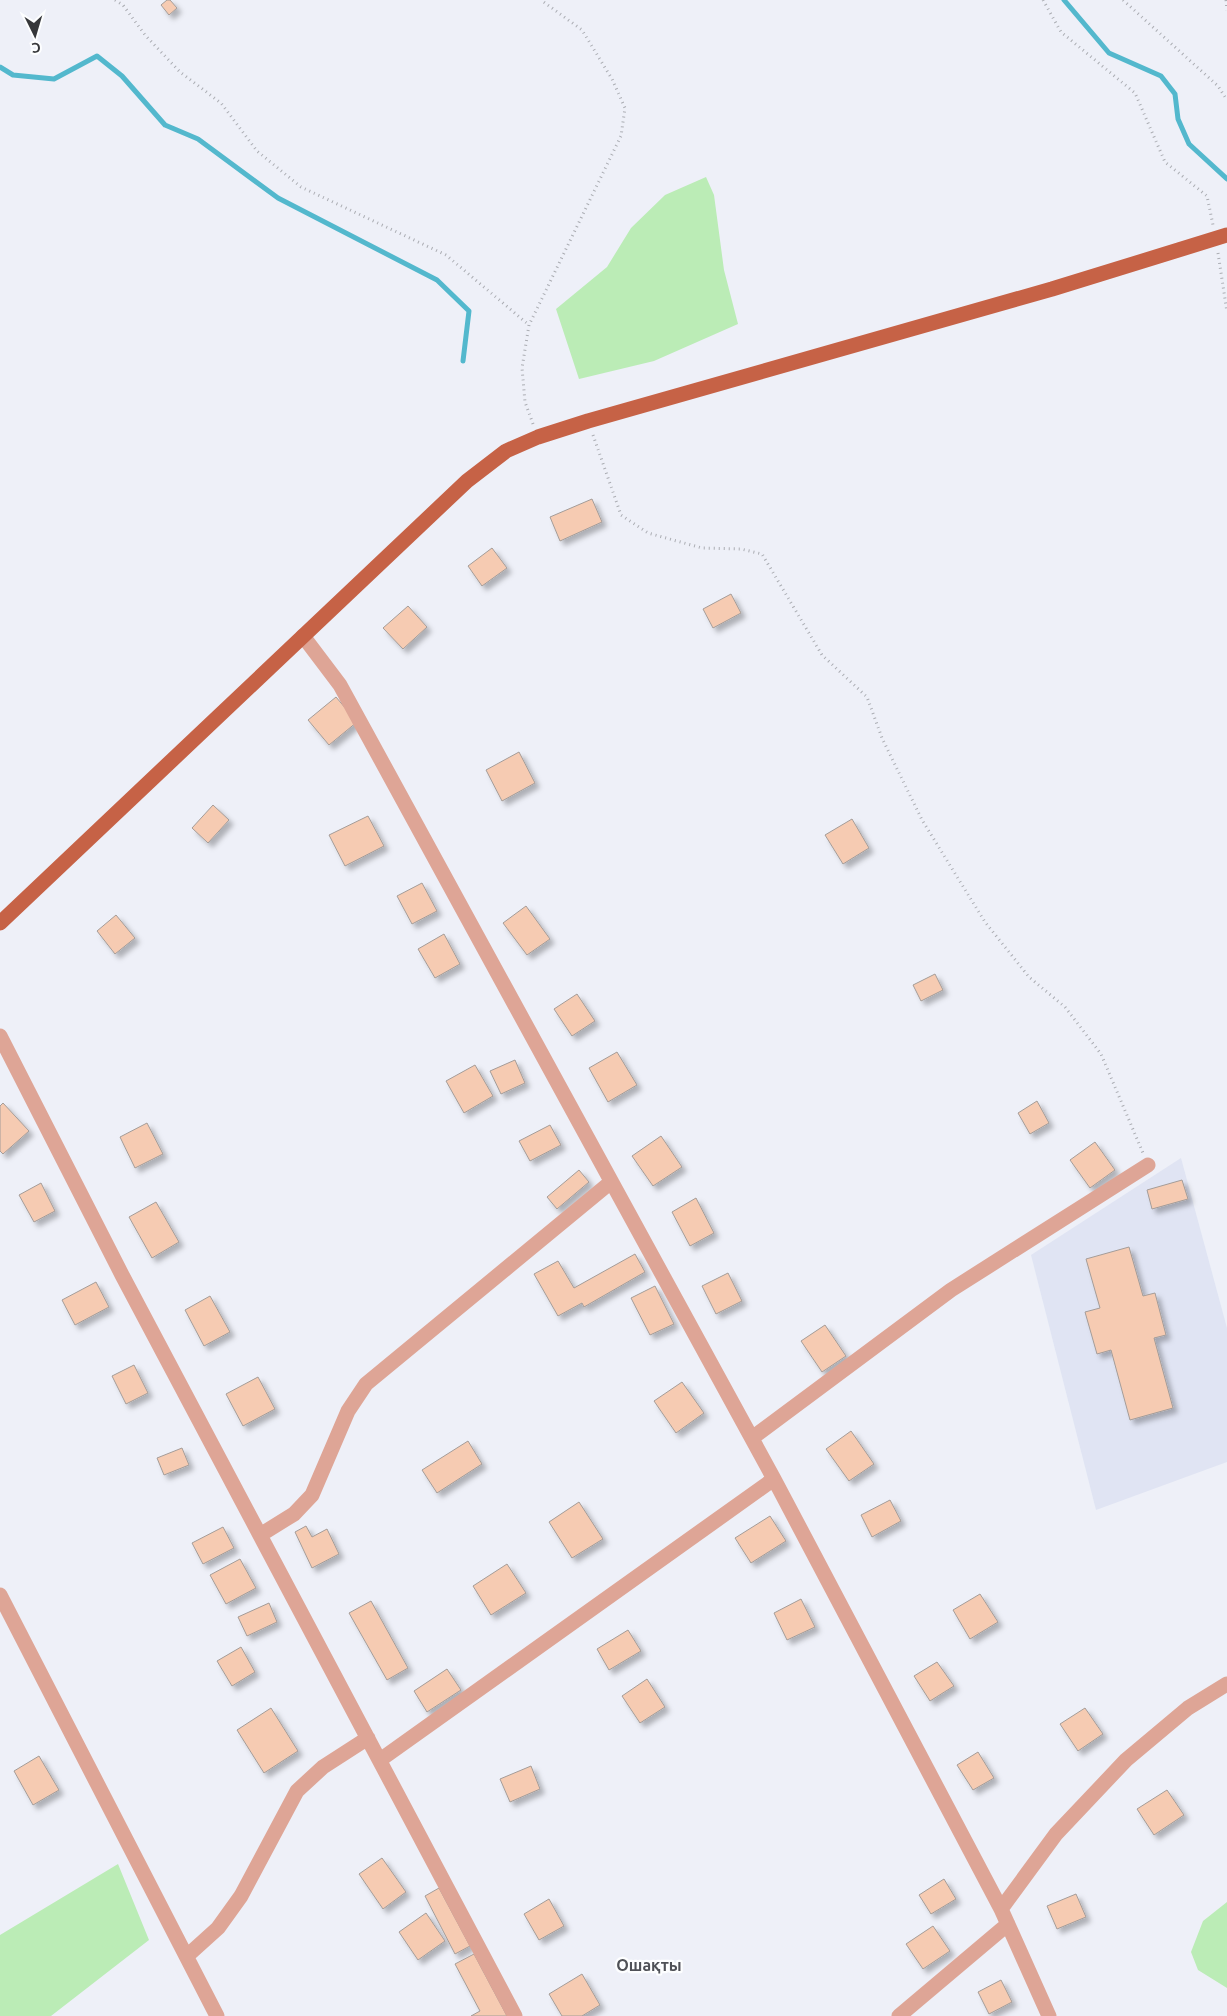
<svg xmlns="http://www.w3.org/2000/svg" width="1227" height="2016" viewBox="0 0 1227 2016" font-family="Ubuntu,sans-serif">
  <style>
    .built { fill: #e0e4f3 }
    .green { fill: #bbecb6 }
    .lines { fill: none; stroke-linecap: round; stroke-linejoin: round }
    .stream { stroke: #53b8cd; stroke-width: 5 }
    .building { fill: #f6cbb2; stroke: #a49c98; filter: url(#shadow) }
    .path { stroke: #abadb3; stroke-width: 3; stroke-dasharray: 1 4; stroke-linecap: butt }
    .minor { stroke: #dea596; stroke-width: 15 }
    .major { stroke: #c66246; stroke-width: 15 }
    .labels { text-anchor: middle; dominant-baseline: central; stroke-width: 4.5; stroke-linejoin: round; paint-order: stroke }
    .quarter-label { font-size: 16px; font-weight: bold; fill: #4f5157; stroke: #fdfeff }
  </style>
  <defs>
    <filter id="shadow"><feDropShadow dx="4.5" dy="4.5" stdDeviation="2.5" flood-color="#0004"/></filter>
  </defs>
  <rect width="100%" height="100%" fill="#eef0f8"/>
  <path class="built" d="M1181,1158L1227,1328V1462L1096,1510L1031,1255Z"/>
  <path class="green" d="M706,177L714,195L724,270L738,324L654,361L579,379L556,309L607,267L631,228L665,195Z
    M118,1864L149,1940L51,2016H0V1935Z
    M1227,1902V1988L1198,1970L1191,1952L1203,1921Z"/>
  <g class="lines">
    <path class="stream" d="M1064,0L1109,53L1161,76L1175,94L1178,119L1189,144L1227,179
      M0,67L13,75L54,79L97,56L122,76L165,125L198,139L278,198L437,280L469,311L463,361"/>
  </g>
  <path class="building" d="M167,0H170L177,8L169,15L161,5Z
    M592,499L602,522L560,541L550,517Z
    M492,548L507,568L482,586L468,566Z
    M731,594L741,613L713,628L703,609Z
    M408,606L427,627L403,649L383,628Z
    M336,697L357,722L329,745L308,720Z
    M519,752L535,783L502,801L486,770Z
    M213,805L229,820L208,843L192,828Z
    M368,816L384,846L345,866L329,835Z
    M852,819L869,848L843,864L825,835Z
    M422,883L437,911L412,924L397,896Z
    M526,906L550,939L527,955L503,923Z
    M116,915L135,938L115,954L97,931Z
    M444,934L460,964L435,978L418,949Z
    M935,974L943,990L921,1001L913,985Z
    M577,994L595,1021L572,1036L554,1009Z
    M617,1052L637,1085L608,1102L589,1068Z
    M515,1060L525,1083L501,1094L490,1071Z
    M475,1065L493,1096L464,1113L446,1081Z
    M1037,1101L1049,1123L1030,1134L1018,1113Z
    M3,1103L29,1131L3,1154L0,1151V1106Z
    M147,1123L163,1154L135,1168L120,1137Z
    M550,1125L561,1145L530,1161L519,1141Z
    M661,1136L682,1167L653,1186L632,1156Z
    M1095,1142L1115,1170L1090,1188L1070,1160Z
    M579,1170L589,1182L557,1209L547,1197Z
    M1182,1180L1188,1199L1152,1209L1147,1190Z
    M41,1183L55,1211L34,1222L19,1195Z
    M696,1198L714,1233L690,1246L672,1212Z
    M156,1202L179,1242L152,1258L129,1217Z
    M1129,1247L1143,1296L1155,1293L1166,1335L1154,1338L1173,1408L1130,1420L1111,1350L1097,1354L1085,1312L1100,1308L1086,1259Z
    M635,1254L645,1272L584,1307L582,1303L558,1316L534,1274L558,1261L574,1288Z
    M728,1273L742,1301L716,1314L702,1286Z
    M96,1282L109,1307L75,1325L62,1300Z
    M655,1286L674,1324L650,1335L631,1298Z
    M210,1296L230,1332L204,1346L185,1310Z
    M825,1325L846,1356L822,1372L801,1341Z
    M134,1365L148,1393L126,1404L112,1376Z
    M258,1377L275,1409L243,1426L226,1394Z
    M682,1382L704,1413L676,1433L654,1401Z
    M851,1431L874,1464L849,1481L826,1449Z
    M468,1441L482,1464L437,1493L422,1470Z
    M182,1448L189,1465L164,1475L157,1458Z
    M890,1500L901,1521L872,1537L861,1515Z
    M579,1502L603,1539L572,1558L549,1522Z
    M770,1516L786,1541L751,1563L735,1538Z
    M306,1526L312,1537L327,1529L339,1554L312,1568L295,1532Z
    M223,1527L234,1548L203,1564L192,1543Z
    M240,1559L256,1588L226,1604L210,1575Z
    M507,1564L526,1593L491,1615L473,1586Z
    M980,1594L998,1622L970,1639L953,1610Z
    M801,1599L815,1627L787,1640L774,1613Z
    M371,1601L408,1668L387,1680L349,1613Z
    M269,1603L277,1622L247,1636L238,1617Z
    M628,1630L641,1651L609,1670L597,1649Z
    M241,1647L255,1672L232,1686L217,1661Z
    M937,1662L954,1686L930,1701L914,1676Z
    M447,1669L461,1690L427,1712L414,1691Z
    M647,1679L665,1707L640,1723L622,1696Z
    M271,1708L298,1751L264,1773L237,1730Z
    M1085,1708L1103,1734L1078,1751L1060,1724Z
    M978,1752L994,1778L973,1790L957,1765Z
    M39,1756L59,1790L33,1805L14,1771Z
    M531,1766L540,1789L510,1802L500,1779Z
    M1167,1790L1184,1815L1154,1835L1137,1809Z
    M382,1858L406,1892L383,1909L359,1874Z
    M944,1879L956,1899L931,1914L919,1895Z
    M439,1888L470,1946L455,1954L425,1896Z
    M1076,1894L1086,1917L1057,1929L1047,1906Z
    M549,1899L564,1926L539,1940L524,1914Z
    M426,1913L445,1941L418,1960L399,1932Z
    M933,1926L950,1951L923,1969L906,1944Z
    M474,1954L507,2016H471L480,2011L455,1964Z
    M582,1974L600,2005L582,2016H562L549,1994Z
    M1001,1980L1012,2002L989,2014L978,1992Z"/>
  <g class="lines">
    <path class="path" d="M115,0L123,5L145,35L180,72L221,103L257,151L301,187L446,255L529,325
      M1043,0L1061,32L1135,93L1165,162L1207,196L1213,225
      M1123,0L1218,86L1227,100
      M1226,0L1227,10
      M1218,253L1227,312
      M533,424L525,402L522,368L529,325L621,136L625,108L612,79L582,30L541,0
      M593,435L621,515L648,533L702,548L741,549L762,554L822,655L867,697L882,738L922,820L985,922L1029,977L1065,1007L1101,1054L1143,1153"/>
    <path class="minor" d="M303,636L340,685L774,1479L1001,1909L1049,2016
      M0,1036L122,1275L515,2016
      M752,1438L951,1290L1148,1165
      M260,1535L294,1514L312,1495L348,1411L366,1384L611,1182
      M0,1595L217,2016
      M380,1760L774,1479
      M1001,1909L1056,1834L1126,1760L1188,1708L1227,1684
      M187,1956L218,1928L241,1896L297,1791L323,1767L368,1738
      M899,2016L1008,1924"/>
    <path class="major" d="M0,923L467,481L506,451L538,437L588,421L1052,289L1227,235"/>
  </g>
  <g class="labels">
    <g class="quarter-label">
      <text x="649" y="1965">Ошақты</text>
    </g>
  </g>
  <g transform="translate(35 35) rotate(175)" stroke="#fdfeff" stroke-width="4" paint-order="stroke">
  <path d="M0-4L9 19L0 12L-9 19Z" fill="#36373a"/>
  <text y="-8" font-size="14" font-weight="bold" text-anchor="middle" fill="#36373a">С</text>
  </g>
</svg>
